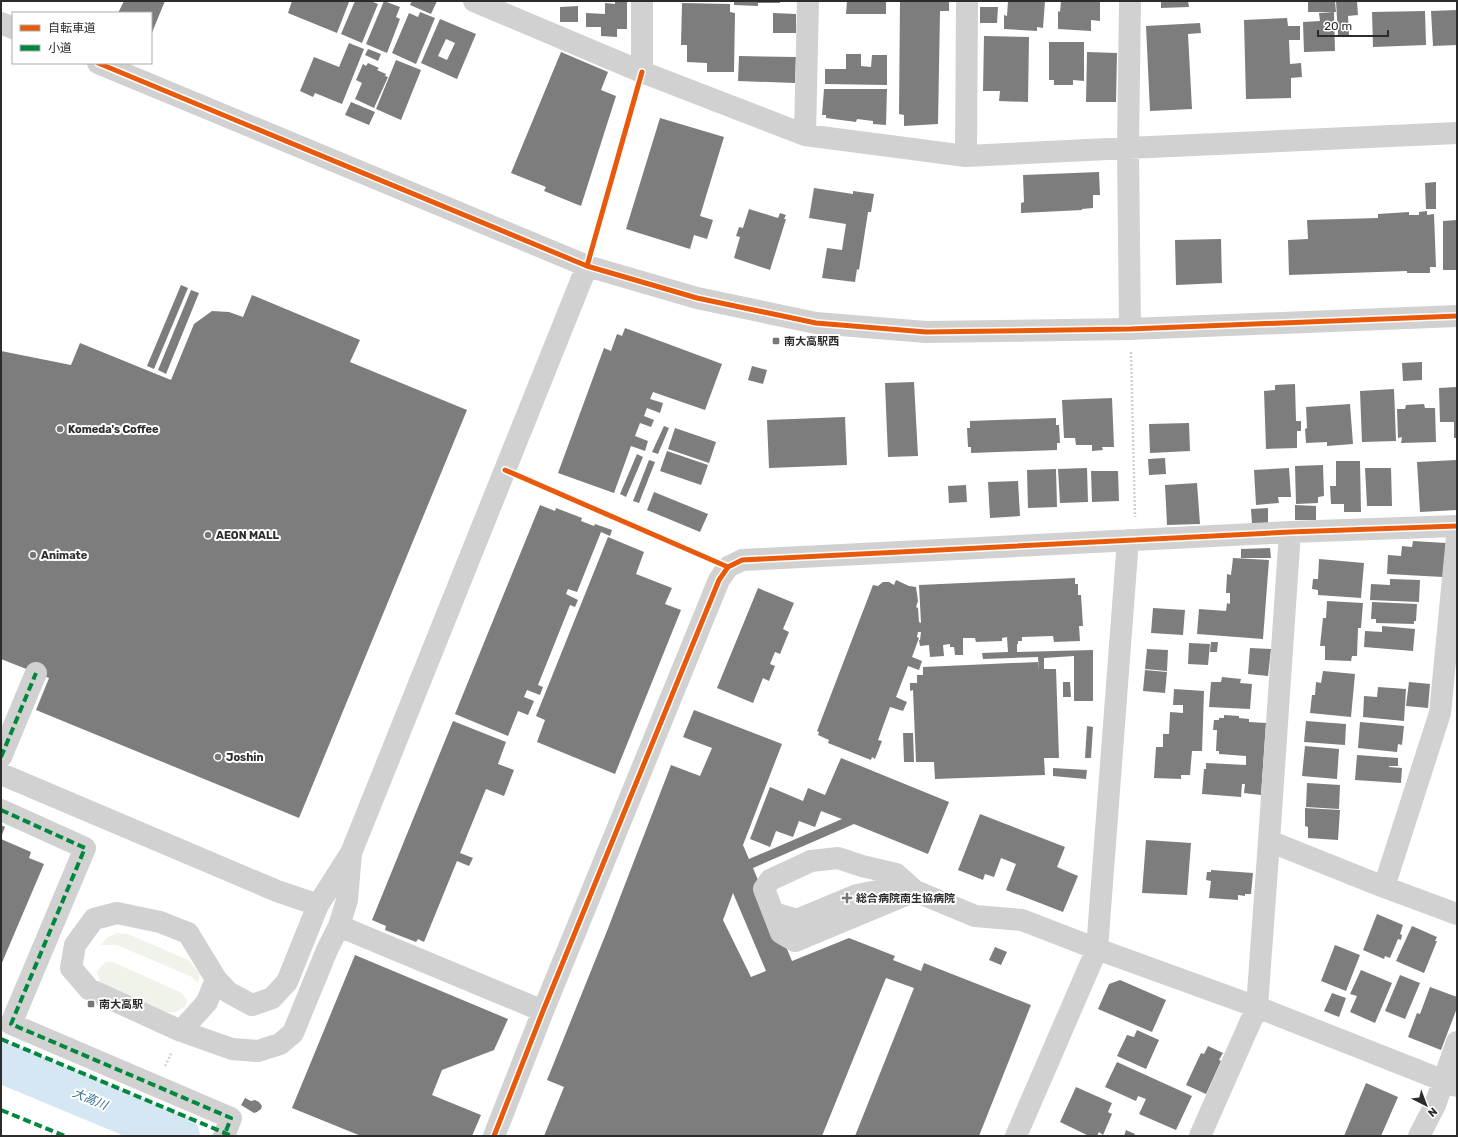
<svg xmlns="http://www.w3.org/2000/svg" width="1458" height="1137" viewBox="0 0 1458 1137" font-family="Rubik,'Noto Sans JP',sans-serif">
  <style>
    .green { fill: #f0f3ea }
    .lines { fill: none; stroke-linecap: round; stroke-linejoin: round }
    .river { stroke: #d5e7f2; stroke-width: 42 }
    .building { fill: #7d7d7d; fill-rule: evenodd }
    .path { stroke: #d1d1d1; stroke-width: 2.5; stroke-dasharray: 2 2; stroke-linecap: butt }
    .minor { stroke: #d1d1d1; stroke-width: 22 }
    .quiet { stroke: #00873e; stroke-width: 4; stroke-dasharray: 8 4; stroke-linecap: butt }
    .cycleway-casing { stroke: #fff; stroke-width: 8 }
    .cycleway { stroke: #e8590c; stroke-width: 5 }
    .poi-dot { fill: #767676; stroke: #fff; stroke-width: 1.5 }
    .labels { text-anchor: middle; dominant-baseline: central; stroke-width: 4; stroke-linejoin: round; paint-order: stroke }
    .poi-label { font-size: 11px; font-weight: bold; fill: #2c2c2c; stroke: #fff; text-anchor: start }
    .water-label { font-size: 12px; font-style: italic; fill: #387090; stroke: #fff }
  </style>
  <rect width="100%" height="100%" fill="#fff"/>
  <path class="green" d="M117,933L128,934L188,960L200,974L198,983L192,977L117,945H101L108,937Z
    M106,962H113L182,993L187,1000L185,1007L176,1012H165L110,990L100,981L97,973L101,966Z"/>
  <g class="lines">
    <path class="river" d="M1,1062L179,1136"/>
  </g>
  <path class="building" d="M124,1H165L151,35V13H118Z
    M292,1H348L349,2L337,33L288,13Z
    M355,1H371L378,4L362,43L341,34Z
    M384,1L400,7L396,17L400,19L387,53L366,44Z
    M412,1H437L431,14L410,5Z
    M615,1H627V29H617V37L601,36V27H586V13L605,14V3L615,4Z
    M734,1H780V3H758V6L734,5Z
    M847,1H886V14H846Z
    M900,1H949V11H940L938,124L904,126V115L899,114Z
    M1008,1H1045L1043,28L1037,27V31L1004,29V15L1007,16Z
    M1061,1H1100V21L1091,20V31L1058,29V11L1060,12Z
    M1161,1H1188L1189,7L1161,8Z
    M1308,1H1335L1336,12H1308Z
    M1336,1H1357L1358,15L1348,16L1349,35L1338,36Z
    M682,3L730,4V12L735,13L734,72H707V63L687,62V45H681Z
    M578,6V22H560V7Z
    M980,7H998L997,23H980Z
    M1457,10V45L1433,46L1431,11Z
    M1425,11L1426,45L1373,47L1372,12Z
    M420,12L435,18L416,64L392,53L409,13L418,17Z
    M1334,12L1335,51L1304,52L1303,22L1320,21L1319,13Z
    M773,13L796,14V33H773Z
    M1287,18L1288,26H1300V40H1289L1290,64L1301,63L1302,77L1291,78V98L1246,99L1244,20Z
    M440,19L476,34L457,79L421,63ZM446,39L455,43L447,60L438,56Z
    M1200,23L1201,33L1188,34L1192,109L1150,111L1146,26Z
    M984,36L1029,37L1028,102L999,101L1000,91H983Z
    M1049,42H1084V81L1073,80V85H1054V80H1049Z
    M349,43L364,49L342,104L315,93L313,97L300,91L314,57L339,67Z
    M368,49L381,54L378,61L365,55Z
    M561,52L608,72L601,90L616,96L581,206L544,191L546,187L511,173Z
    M1087,52L1117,53L1116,102H1086Z
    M846,54H861V66L871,67L872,55H887V85L825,84V69H846Z
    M739,56L796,57L795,83L738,81Z
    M396,60L421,70L401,120L376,109Z
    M368,63L379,68L377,70L386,74L385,76L388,77L374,108L355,99L362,83L356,80L363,64L366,66Z
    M824,89H887L886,125L873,124V121L857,119L856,122L826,118V115H822Z
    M351,102L375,112L369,125L345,115Z
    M660,118L724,137L700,216L713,220L707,239L694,235L690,249L626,229Z
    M1099,172L1100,195H1093V208L1082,209V210L1021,213V203L1024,202L1023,175Z
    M1436,182V209H1426L1425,183Z
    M814,188L853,194V191L874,194L871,212H868L859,270L857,269L855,282L822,278L827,248L842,250L846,224L809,218Z
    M749,209L778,218L780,213L786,215L784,219H786L770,270L734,258L740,237L736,236L739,227L743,228Z
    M1427,211V215L1434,214L1436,267H1430V273H1407V271L1289,275L1288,240L1308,239L1307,220L1378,218V214L1409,212V215H1419V212Z
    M1457,220V270H1443V221Z
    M1221,239L1222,283L1176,285L1175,240Z
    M181,285L188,288L154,369L147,366Z
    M191,290L199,293L166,374L158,370Z
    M252,295L360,340L350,362L467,410L299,818L36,710L49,678L1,659V351L71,365L80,343L171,380L194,324L212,311L229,312L243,317Z
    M625,328L722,364L705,410L653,392L650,399L663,403L660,413L647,408L644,416L654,420L651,427L640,423L635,436L648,441L645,451L631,446L614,493L558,473L604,348L611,351L617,334L622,336Z
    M1422,362V380L1403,381L1402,363Z
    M752,366L767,370L763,384L748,380Z
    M914,382L918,456L888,457L885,383Z
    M1295,384L1296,421H1301V431H1297V448L1266,449L1264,391L1275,390V385Z
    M1457,387V438H1454V422H1440L1439,388Z
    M1394,389L1396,441L1362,442L1360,391Z
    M1112,398L1114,447H1102L1103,450L1092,451V445H1076L1075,438H1064L1062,400Z
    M1350,404L1353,444L1327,446V442L1306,443L1305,429L1307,428L1306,407Z
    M1424,404L1425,408H1435L1436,442L1401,443L1402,437L1398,438L1397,409H1405L1406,405Z
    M845,417L847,465L769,468L767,420Z
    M1056,418V425H1059L1060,443H1057V450L971,453V447H968L967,428H970V421Z
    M1189,423L1190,451L1150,453L1149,424Z
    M664,426L669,428L658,454L652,452Z
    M675,428L716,442L709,463L668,449Z
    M667,451L708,465L701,485L660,471Z
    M637,454L643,457L626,497L620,494Z
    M1165,458L1166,474L1149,475L1148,459Z
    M649,460L655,462L639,503L633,501Z
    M1456,460L1457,510L1420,512L1417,462Z
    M1336,461H1360L1361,512H1344V504H1331L1330,486H1336Z
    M1323,465L1324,496L1318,497V503L1296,504L1295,466Z
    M1087,468L1088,502L1060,503L1058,469Z
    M1289,468L1291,497H1278L1279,503L1256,505L1254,470Z
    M1365,468H1391L1392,506H1367Z
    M1056,469L1057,507L1028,508L1027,470Z
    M1091,471H1118L1119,501L1092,502Z
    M1018,481L1020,516L990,518L988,482Z
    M1197,483L1200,524L1167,525L1165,485Z
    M966,485L967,502L949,503L948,486Z
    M654,492L708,514L700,532L647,510Z
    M540,505L555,511L556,508L582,518L581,521L594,526L595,524L612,530L610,536L601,532L577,592L568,589L566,594L578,600L575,607L570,605L538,685L543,687L540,695L527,690L524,697L534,701L528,715L518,711L508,736L455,714Z
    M1295,505L1316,506V520H1295Z
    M1268,508V523L1252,524L1251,509Z
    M608,537L644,552L636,574L672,588L665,604L681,610L615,774L537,742L545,720L536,716Z
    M1413,541L1446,543L1443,577L1387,574L1388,555L1401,556L1402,546L1412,547Z
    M1270,548L1271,558H1241V549Z
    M1233,558L1269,560L1263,639L1197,634L1199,609L1226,611L1227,603L1230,604V593H1226L1227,574L1231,575Z
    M1319,559L1364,563L1361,598L1318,595V590L1312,589L1313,579H1318Z
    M1075,578V584H1078V595H1081L1083,626H1079L1080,641L1054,642L1053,636L1022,637V641H1018V644H1017V652L1093,650V701H1074V656L1044,658V669H1056L1059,758H1044L1045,775L935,779L934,762H916L913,690L910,691V683H917V675H923V667L1038,662L1039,671L1038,657L983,659L982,653L1008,652L1007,637L1002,638V641L976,642L975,638H963V655H955L954,647H950V644L943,645L944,656L930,657L929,645L920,646L919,640H920L921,632H918L917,637L919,638L912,657L922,661L919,670L908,666L896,697L907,702L903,711L890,707L878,740L882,741L875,759L872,757L871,760L828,743L829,740L818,735L819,732L817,731L873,585L878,586L883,582H889L894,585L896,580L909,586L916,587L918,601L916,607L918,608L919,622L921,623L919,585Z
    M1390,579L1420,580L1419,602L1370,600L1371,584L1390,585Z
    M758,588L794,603L783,629L789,632L780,654L775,652L770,664L775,666L769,681L763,678L753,703L717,688Z
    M1327,601L1363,603L1361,628H1358L1357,656H1352L1351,661L1325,660V646H1320L1323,618H1326Z
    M1372,602L1417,604L1416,621H1414V624L1376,623V619H1371Z
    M1153,608L1185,610L1183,635L1151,633Z
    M1382,626L1415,629L1413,651L1364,647L1365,631L1382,632Z
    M1211,642H1218L1217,652H1210Z
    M1189,643L1210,644L1208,665L1188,664Z
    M1250,648L1271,649L1268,676L1248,674Z
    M1147,649L1168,650L1167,671L1145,669Z
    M1145,670L1167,672L1165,693L1143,691Z
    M1323,671L1355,674L1351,717L1310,713L1312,695H1315L1316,682L1321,683Z
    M1222,677L1241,679L1240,683L1252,684L1250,709L1209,707L1211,682H1221Z
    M1063,682H1070L1071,697H1063Z
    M1409,682L1430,684L1428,708L1406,706Z
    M1378,687L1406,689L1404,721L1363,717L1364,696L1377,697Z
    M1174,689L1204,691L1202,751H1192L1190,775H1181V779L1154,778L1156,747H1163V734H1169L1170,712L1183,713V705H1173Z
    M694,710L782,744L743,845L749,859L842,819L821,811L815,827L799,821L793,837L776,831L770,847L750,839L770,787L803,801L808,788L825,795L841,758L949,802L928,854L854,824L753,868L792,961L849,938L895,956L893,960L921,971L924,963L1031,1005L979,1136H855L914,988L886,978L822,1136H544L564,1087L547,1080L607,931L671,765L700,776L712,748L683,737ZM733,893L766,971L751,977L723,920Z
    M1224,715L1239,716V718L1249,719V722L1266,723L1261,795L1244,793L1245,784H1242L1241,797L1202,794L1204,769H1206V763L1246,765V756L1219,754V751H1216L1217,730H1213L1214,720H1219V718H1224Z
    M453,721L506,742L498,764L514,770L504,796L486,789L460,853L473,858L469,866L457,861L424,942L418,939L416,942L385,930L386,926L372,920Z
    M1306,721L1346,724L1345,745L1304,742Z
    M1360,722L1404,726L1402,745L1398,744L1397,752L1358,748Z
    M1087,726L1093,727L1091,758H1085Z
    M903,733H913L914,762H904Z
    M1305,746L1339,749L1337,779L1302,776Z
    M1357,755L1398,758V766H1389V767L1402,768L1401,783L1355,780Z
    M1053,768L1087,770L1086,779L1053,776Z
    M1307,783L1340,785L1339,809L1306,807Z
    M1305,808L1340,810L1338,840L1308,838V827L1305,826Z
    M980,814L1065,847L1057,867L1078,876L1063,912L1006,890L1016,864L1001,858L994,877L985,874L983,880L958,870Z
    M1,825L5,827L1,837Z
    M1,839L31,852L29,858L44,864L1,965Z
    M1146,840L1191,843L1187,895L1142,893Z
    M1211,870L1253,873L1251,894H1245V896L1238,895V900L1209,898L1211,881L1206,880L1207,872H1211Z
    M1377,914L1403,925L1400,934L1402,935L1401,940L1398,939L1390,958L1385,956L1384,959L1363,950Z
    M1412,926L1437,937L1435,941H1437L1424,973L1396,961Z
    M1335,945L1360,955L1346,991L1321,981Z
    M995,947L1007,952L1001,965L989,960Z
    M355,955L508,1019L494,1050L442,1070L432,1095L481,1115L472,1136H361L292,1108Z
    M1361,970L1392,983L1375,1023L1350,1012L1357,996L1350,994Z
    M1400,975L1420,983L1405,1019L1385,1011Z
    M1120,980L1166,1000L1152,1032L1098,1009L1109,984Z
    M1430,987L1457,997V1008L1441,1050L1408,1037L1417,1013L1420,1014Z
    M1332,993L1346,998L1339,1017L1324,1011Z
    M1137,1030L1159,1040L1146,1069L1117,1056L1127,1035L1134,1037Z
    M1208,1046L1223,1053L1219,1060L1221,1061L1206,1094L1186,1085L1201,1053L1204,1054Z
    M1117,1062L1192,1096L1176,1130L1139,1114L1146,1099L1138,1096L1136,1101L1105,1087Z
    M1366,1083L1398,1097L1381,1136H1344Z
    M1076,1087L1112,1103L1108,1112L1112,1114L1103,1135L1099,1132L1097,1136H1089L1060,1122Z
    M245,1098L251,1101L255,1100L259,1102L262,1106L261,1109L257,1112L254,1113L241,1105Z
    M1126,1130L1135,1134L1134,1136H1124Z"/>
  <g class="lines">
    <path class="path" d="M593,245L636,94
      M1131,352L1135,517
      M525,478L707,558
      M165,1066L172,1052"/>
    <path class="minor" d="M474,1L642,72L805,135L966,156L1128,148L1457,133
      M1130,1L1128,148L1130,329
      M1,23L13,28
      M98,63L587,266L697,298L816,323L926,332L1130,329L1457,316
      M642,72V1
      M805,135L808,1
      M966,156L967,1
      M1,757L36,673
      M1,774L277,891L318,905
      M1,810L85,848L11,1024L231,1118L224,1136
      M1269,841L1384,887L1457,914
      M351,853L347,900L339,926L327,950L293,1033L280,1044L258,1051L232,1049L181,1031L89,989L71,968L75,945L94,919L117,913L160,922L188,933L216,979L228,992L252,1005L272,998L287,982L318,905L351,853L587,266
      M838,858L862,866L896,874L915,891L795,941L781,933L764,889L770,880L811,861Z
      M1384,887L1440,713L1457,537
      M774,913L797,920L857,895L882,890L915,891L975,916L1022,920L1097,949L1257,1007L1457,1086
      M339,926L543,1011
      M181,1031L207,1002L216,979
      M494,1136L543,1011L719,580L728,567L742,560L1290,532L1457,526
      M1016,1136L1097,949L1128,540
      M1200,1136L1257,1007L1269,841L1290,532
      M1419,1136L1435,1105L1457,1042"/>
    <path class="quiet" d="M1,757L36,673
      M1,810L85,848L11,1024L231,1118L224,1136
      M1,1039L232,1136
      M1,1110L65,1136"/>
    <defs>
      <path id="cycleway" d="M98,63L587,266L697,298L816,323L926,332L1130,329L1457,316
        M587,266L642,72
        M505,470L728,567
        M494,1136L543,1011L719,580L728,567L742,560L1290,532L1457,526"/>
    </defs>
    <use href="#cycleway" class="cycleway-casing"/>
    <use href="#cycleway" class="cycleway"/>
  </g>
  <g class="poi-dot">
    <rect x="772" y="337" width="8" height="8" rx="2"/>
    <circle cx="60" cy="429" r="4"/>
    <circle cx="208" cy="535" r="4"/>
    <circle cx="33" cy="555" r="4"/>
    <circle cx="218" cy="757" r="4"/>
    <path d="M845 892h4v4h4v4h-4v4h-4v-4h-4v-4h4z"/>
    <rect x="87" y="1000" width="8" height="8" rx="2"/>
  </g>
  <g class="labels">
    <g class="poi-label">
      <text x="784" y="341">南大高駅西</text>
      <text x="68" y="429">Komeda's Coffee</text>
      <text x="216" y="535">AEON MALL</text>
      <text x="41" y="555">Animate</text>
      <text x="226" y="757">Joshin</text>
      <text x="856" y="898">総合病院南生協病院</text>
      <text x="99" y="1004">南大高駅</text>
    </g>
    <g class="water-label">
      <text transform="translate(90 1099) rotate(23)">大高川</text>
    </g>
  </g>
  <rect width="1458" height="1137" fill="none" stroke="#2c2c2c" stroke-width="4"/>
  <rect x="12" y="12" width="140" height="52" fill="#ffffff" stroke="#ababab"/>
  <rect x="20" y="25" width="20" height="6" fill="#e8590c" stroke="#ababab"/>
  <text x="48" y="32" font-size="12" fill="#2c2c2c">自転車道</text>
  <rect x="20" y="45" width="20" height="6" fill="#00873e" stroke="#ababab"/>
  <text x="48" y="52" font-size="12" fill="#2c2c2c">小道</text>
  <g transform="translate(1426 1105) rotate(138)" stroke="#ffffff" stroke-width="3" paint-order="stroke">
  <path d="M0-3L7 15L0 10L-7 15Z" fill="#2c2c2c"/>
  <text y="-6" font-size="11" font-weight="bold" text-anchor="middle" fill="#2c2c2c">N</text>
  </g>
  <path d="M1318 30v6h70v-6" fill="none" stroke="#2c2c2c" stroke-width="2"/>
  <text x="1324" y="30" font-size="12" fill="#2c2c2c" stroke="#ffffff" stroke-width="3" paint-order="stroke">20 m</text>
</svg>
